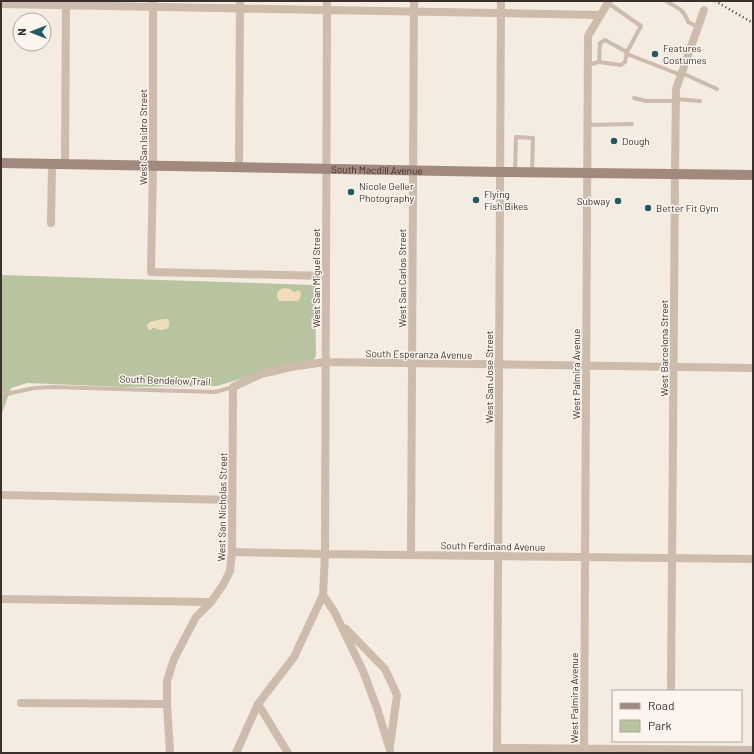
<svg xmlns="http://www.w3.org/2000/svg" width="754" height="754" viewBox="0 0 754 754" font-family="Barlow,sans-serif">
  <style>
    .green { fill: #b8c4a0 }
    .sand { fill: #efdcb8 }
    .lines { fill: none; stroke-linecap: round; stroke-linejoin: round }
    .lane { stroke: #cdbbac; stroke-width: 4 }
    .street { stroke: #cdbbac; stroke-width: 8 }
    .secondary { stroke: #a18a7d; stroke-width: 10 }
    .rail { stroke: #3b302b; stroke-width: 2.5; stroke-dasharray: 1 3; stroke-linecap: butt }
    .poi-dot { fill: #1f5a5e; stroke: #fbf5ee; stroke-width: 1.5 }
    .labels { text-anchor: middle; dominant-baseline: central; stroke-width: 3; stroke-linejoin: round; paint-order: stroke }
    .poi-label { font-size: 10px; fill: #3b302b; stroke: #fbf5ee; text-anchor: start }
    .street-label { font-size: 10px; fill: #3b302b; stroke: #fbf5ee }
  </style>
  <rect width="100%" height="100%" fill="#f4ebe1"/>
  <path class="green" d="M1,275L315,285L316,356L311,364L283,366L217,386L123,387L27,383L11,388L1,416Z"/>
  <path class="sand" d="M284,288L290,289L294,292L299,290L301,293L300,298L298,301H279C275,295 277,290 284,288Z
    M163,319H168L169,321V326L167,329L160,330L154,328H152L151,330H149L147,327V325L150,322Z"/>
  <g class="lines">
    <path class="lane" d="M666,1C677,8 684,9 688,22L698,27
      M627,54L681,75
      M599,62L600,43L605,40L627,52L641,26L608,3
      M588,65L599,62L621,65L625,62L627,52
      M682,73L717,89
      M634,98L646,101H676
      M676,99L700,101
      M588,125L632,124
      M515,172L516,137L533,138L532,172
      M1,393L6,394L34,388L53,387L215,392L233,387"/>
    <path class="street" d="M153,1V165L151,272L326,276
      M1,4L600,15
      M65,164L66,2
      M239,167L240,1
      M51,223L52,164
      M1,495L232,500
      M232,552L325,554L753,559
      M411,555L414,1
      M323,595L335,613L363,671L377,708L390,750
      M1,599L211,602
      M346,629L385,669L397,695L390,746
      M671,691L675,174L676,89L704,10
      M21,703L167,704
      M258,704L288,753
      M497,748L753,750
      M170,753L167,704V681L174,659L186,636L196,617L211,602L223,585L230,571L232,552L233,387L261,374L291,367L325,362L753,368
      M236,753L258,704L294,657L323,595L325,554L327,1
      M497,753L501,1
      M584,753L588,36L609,1"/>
    <path class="secondary" id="s1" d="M1,163L500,172L753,175"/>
    <path class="rail" d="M715,1L753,23"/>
  </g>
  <g class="poi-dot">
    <circle cx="655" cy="54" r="4"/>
    <circle cx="614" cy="141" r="4"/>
    <circle cx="351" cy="192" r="4"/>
    <circle cx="476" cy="200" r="4"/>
    <circle cx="618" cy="201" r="4"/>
    <circle cx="648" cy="208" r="4"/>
  </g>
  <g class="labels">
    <g class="poi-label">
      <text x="663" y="48">Features<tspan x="663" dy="12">Costumes</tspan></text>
      <text x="622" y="141">Dough</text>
      <text x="359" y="186">Nicole Geller<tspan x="359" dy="12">Photography</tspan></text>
      <text x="484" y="194">Flying<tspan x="484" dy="12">Fish Bikes</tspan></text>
      <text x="610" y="201" text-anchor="end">Subway</text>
      <text x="656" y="208">Better Fit Gym</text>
    </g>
    <g class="street-label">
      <text transform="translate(143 137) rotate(-90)">West San Isidro Street</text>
      <text stroke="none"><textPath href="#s1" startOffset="376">South Macdill Avenue</textPath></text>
      <text transform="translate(316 278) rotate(-90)">West San Miguel Street</text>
      <text transform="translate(402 278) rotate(-90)">West San Carlos Street</text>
      <text transform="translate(664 348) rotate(-90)">West Barcelona Street</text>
      <text transform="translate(419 354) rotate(1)">South Esperanza Avenue</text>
      <text transform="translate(576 374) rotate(-90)">West Palmira Avenue</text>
      <text transform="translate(489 377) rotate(-90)">West San Jose Street</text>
      <text transform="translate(165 380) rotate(2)">South Bendelow Trail</text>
      <text transform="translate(222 507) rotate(-89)">West San Nicholas Street</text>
      <text transform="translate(493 546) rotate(1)">South Ferdinand Avenue</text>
      <text transform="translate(574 698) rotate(-90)">West Palmira Avenue</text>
    </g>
  </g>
  <rect width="754" height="754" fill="none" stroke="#3b302b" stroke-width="4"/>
  <rect x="612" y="690" width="130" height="52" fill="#fbf5ee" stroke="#aea6a0"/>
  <rect x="620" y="703" width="20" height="6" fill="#a18a7d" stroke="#aea6a0"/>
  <text x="648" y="710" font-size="12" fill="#3b302b">Road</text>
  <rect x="620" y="720" width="20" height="12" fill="#b8c4a0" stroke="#aea6a0"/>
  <text x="648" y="730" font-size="12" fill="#3b302b">Park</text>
  <g transform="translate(32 32) rotate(270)"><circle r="19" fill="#fbf5ee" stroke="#aea6a0"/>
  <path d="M0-3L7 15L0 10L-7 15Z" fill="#1f5a5e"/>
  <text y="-6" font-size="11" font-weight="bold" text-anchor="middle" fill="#3b302b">N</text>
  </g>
</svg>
